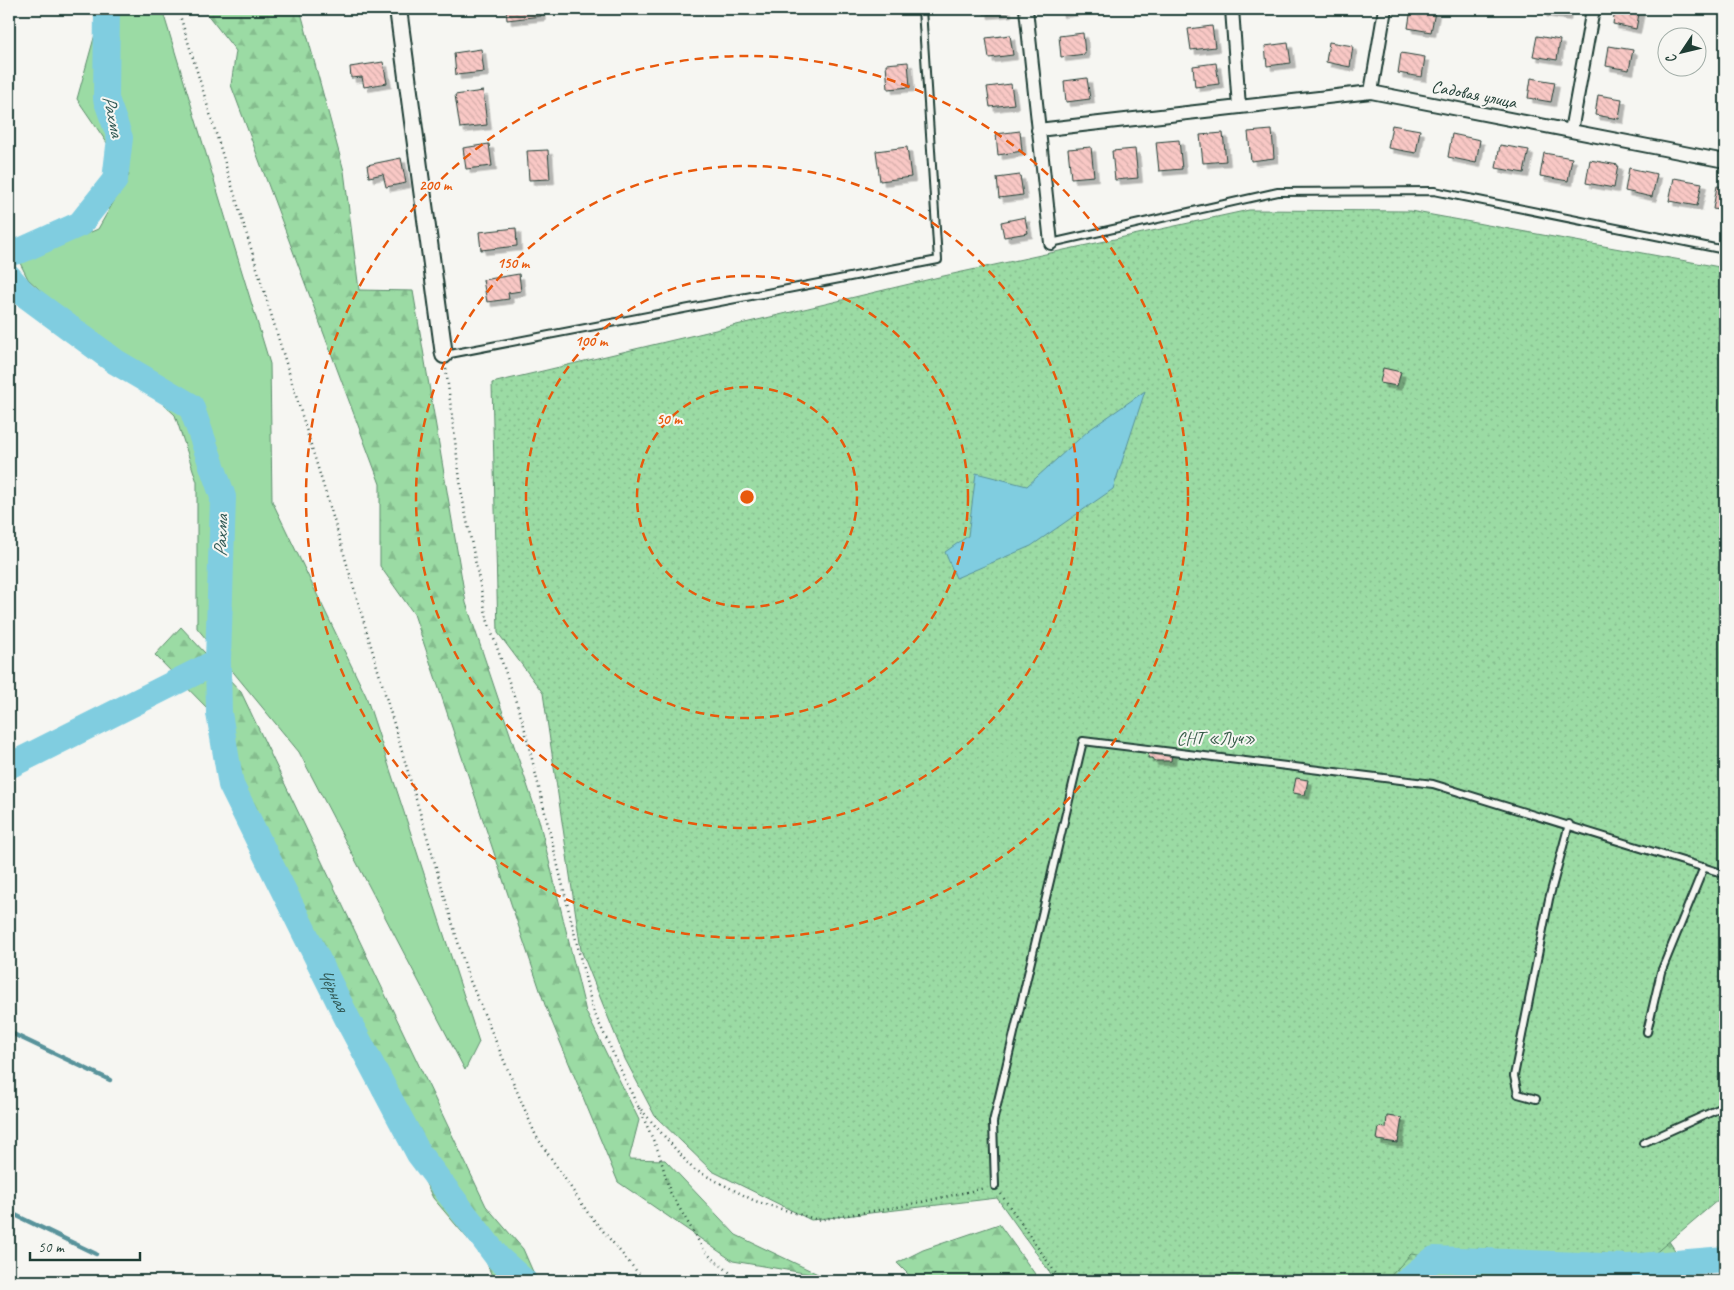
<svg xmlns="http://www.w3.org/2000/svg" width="1734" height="1290" viewBox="0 0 1734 1290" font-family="Caveat,sans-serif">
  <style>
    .grass { fill: #9bdba4; stroke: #5d8c6c }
    .forest { fill: url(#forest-firs); stroke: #5d8c6c }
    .garden { fill: url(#garden-dots); stroke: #5d8c6c }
    .water { fill: #80cde0; stroke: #59939b }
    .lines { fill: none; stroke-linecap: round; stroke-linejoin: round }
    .stream { stroke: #59939b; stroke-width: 4.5 }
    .river { stroke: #80cde0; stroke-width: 26 }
    .building { fill: url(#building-back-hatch); stroke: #1f3d34; filter: url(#shadow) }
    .service-casing { stroke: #1f3d34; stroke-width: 10 }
    .minor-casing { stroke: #1f3d34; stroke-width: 16 }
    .tertiary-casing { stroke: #1f3d34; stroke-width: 20 }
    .path { stroke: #1f3d34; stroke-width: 2.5; stroke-dasharray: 1 4; stroke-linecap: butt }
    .service { stroke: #f6f6f2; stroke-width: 6 }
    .minor { stroke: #f6f6f2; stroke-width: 12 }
    .tertiary { stroke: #f6f6f2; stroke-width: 16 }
    .ring { fill: none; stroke: #e8590c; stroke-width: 2.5; stroke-dasharray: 9 6 }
    .labels { text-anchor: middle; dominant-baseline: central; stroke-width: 4; stroke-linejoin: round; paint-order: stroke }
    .street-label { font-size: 18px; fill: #1f3d34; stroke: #f6f6f2 }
    .park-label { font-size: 18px; fill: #385d4a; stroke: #f6f6f2 }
    .water-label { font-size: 19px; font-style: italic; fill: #325a56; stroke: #f6f6f2 }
    .centre { fill: #e8590c; stroke: #f6f6f2; stroke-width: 2.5 }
    .ring-label { font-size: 15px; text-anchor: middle; font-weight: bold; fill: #e8590c; stroke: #f6f6f2; stroke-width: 4; stroke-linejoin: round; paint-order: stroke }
  </style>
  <defs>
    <pattern id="forest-firs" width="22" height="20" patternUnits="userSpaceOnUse" patternTransform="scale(1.25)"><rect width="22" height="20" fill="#9bdba4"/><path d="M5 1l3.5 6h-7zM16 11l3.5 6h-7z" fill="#85bd8e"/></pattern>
    <pattern id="garden-dots" width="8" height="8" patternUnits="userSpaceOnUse" patternTransform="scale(1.25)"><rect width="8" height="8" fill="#9bdba4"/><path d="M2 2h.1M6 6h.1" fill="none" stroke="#85bd8e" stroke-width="1.8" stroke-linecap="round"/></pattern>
    <pattern id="building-back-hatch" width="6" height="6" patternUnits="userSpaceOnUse" patternTransform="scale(1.25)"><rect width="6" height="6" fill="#f9c8c5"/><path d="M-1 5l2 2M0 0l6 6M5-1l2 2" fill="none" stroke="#d5adaa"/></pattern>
    <filter id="shadow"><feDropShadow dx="4.5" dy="4.5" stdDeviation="0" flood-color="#0004"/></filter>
  </defs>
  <rect width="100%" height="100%" fill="#f6f6f2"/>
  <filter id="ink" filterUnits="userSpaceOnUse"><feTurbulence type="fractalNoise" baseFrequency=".02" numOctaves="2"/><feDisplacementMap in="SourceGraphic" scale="10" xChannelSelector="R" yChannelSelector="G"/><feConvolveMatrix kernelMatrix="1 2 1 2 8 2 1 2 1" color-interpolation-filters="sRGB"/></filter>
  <g filter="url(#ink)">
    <path class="grass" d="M102,9H162L270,364L272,501L366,696L479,1042L465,1070L299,752L197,628V482L175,415L28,279L20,263L98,229L129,175L77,99Z"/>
    <path class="forest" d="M203,9H300L344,171L359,290L413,291L466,603L539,820L586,1012L639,1120L629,1159L665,1160L736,1235L822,1276L733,1261L618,1182L545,1005L414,614L380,566V484L231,85L236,51Z
      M181,627L241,692L486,1206L523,1249L537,1281H494L485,1259L433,1198L370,1071L209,710L155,655Z
      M1615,1158L1689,1272L1660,1281H1384L1426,1199Z
      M999,1224L1040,1281H915L897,1263L923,1250Z"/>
    <path class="garden" d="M1249,210L1410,211L1725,268V1194L1653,1255L1504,1268L1411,1254L1386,1281H1056L997,1198L811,1220L712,1171L655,1116L625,1059L581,950L543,693L498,633L492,383L939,277Z"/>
    <path class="water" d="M1145,391L1113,489L1031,546L956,578L945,552L968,536L976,473L1027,486L1089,430Z"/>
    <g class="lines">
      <path class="stream" d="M9,1032L110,1080
        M9,1212L96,1254"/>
      <g class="river">
        <path d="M9,253L22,250L80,224L115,180L120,138L106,99L107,9"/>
        <path id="s1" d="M9,277L24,294L116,362L191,406L223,497L218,661L219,713L231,785L352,1028L419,1154L498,1258L524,1281"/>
        <path d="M9,766L218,661"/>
        <path d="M1406,1281L1434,1259L1628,1267L1725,1259"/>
      </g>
    </g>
    <path class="building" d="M506,9H540L541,16L507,20Z
      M983,9H1007V12L984,14Z
      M1059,9H1083V10L1059,13Z
      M1411,9L1435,12L1431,32L1408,28Z
      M1543,9H1567L1566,16L1542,12Z
      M1615,9H1640L1636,29L1613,24Z
      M1212,26L1215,47L1191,50L1188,29Z
      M1083,33L1085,54L1061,57L1059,36Z
      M1010,35L1013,55L989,58L986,38Z
      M1537,36L1560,40L1557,60L1533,56Z
      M1329,42L1353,46L1350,67L1326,62Z
      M1288,43L1291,63L1267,66L1265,46Z
      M1609,46L1633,50L1629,70L1606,66Z
      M481,49L484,72L456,75L454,53Z
      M1401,53L1425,57L1422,77L1398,73Z
      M383,62L387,83L364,87L362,77L351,78L350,67Z
      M908,62L910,87L888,89L886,64Z
      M1216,63L1219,84L1195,87L1193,66Z
      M1087,78L1090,99L1066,102L1064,81Z
      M1531,78L1555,82L1551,102L1528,98Z
      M1011,84L1014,104L990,107L987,87Z
      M483,91L487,125L460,128L455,95Z
      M1598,95L1622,99L1619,119L1595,115Z
      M1392,125L1420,130L1416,153L1388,148Z
      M1272,130L1274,158L1251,161L1248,132Z
      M1020,131L1022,151L998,155L996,134Z
      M1223,133L1226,161L1203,163L1200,135Z
      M1452,134L1480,140L1476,163L1448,157Z
      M1179,140L1182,169L1159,171L1156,142Z
      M489,144L492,166L466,169L463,148Z
      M1500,145L1529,150L1524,173L1496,168Z
      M907,147L911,177L880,181L876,151Z
      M1091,147L1094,176L1071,178L1068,149Z
      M1135,149L1138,178L1115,180L1112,151Z
      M548,150L550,179L529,180L527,151Z
      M1544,153L1572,158L1568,181L1540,176Z
      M401,158L406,183L386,187L383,174L369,177L367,165Z
      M1590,160L1618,165L1614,188L1586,183Z
      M1629,168L1657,174L1652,197L1625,191Z
      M1020,175L1023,195L999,198L997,178Z
      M1674,178L1702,183L1697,206L1669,201Z
      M1717,186L1725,187V211L1713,209Z
      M1025,217L1028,233L1004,237L1001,222Z
      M516,228L517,246L481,250L479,232Z
      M519,274L521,291L508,293L509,299L487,302L483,280Z
      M1383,368L1401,372L1397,386L1380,383Z
      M1149,750L1172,753L1171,761H1153V758H1148Z
      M1296,778L1308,780L1305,795L1293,793Z
      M1387,1116L1402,1118L1398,1143L1377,1140L1379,1127L1386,1128Z"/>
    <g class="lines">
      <defs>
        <path id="service" d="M1051,243L1278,192L1434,191L1725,250
          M445,355L938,260L922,9
          M1647,1032L1661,972L1704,867
          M1536,1099L1518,1094L1514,1076L1549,899L1569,824
          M1643,1143L1725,1106
          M995,1186L993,1122L1083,741L1433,784L1725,874"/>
        <path id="minor" d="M1026,9L1051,243
          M1232,9L1239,107
          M1371,92L1385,9
          M1038,130L1371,92L1725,161
          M1571,131L1593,9"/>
        <path id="tertiary" d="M398,9L444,355"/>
      </defs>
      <use href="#service" class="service-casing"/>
      <use href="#minor" class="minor-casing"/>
      <use href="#tertiary" class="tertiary-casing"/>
      <path class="path" d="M178,9L336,527L468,976L536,1136L588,1213L639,1274L652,1281
        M446,369L462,496L487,619L523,722L593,1010L637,1105L693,1169L755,1201L818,1220L903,1206L985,1188
        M639,1108L659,1153L670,1192L705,1252L740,1281
        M1001,1194L1061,1281"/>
      <use href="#service" class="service"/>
      <use href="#minor" class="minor"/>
      <use href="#tertiary" class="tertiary"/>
    </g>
  </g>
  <g class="ring">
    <circle cx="747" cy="497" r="110"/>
    <circle cx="747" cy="497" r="221"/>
    <circle cx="747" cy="497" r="331"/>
    <circle cx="747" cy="497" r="441"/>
  </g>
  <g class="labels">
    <g class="street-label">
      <text transform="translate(1474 94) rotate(11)">Садовая улица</text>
    </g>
    <g class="park-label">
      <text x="1216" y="738">СНТ «Луч»</text>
    </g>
    <g class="water-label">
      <text transform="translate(113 116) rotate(78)">Рахма</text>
      <text transform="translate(221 536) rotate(-88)">Рахма</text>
      <text stroke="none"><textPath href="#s1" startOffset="838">Чёрная</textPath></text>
    </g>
  </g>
  <circle cx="747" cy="497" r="8" class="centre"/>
  <g class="ring-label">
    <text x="435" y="190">200 m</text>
    <text x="513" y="268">150 m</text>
    <text x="591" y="346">100 m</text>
    <text x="669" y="424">50 m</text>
  </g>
  <rect width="1734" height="1290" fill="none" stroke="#f6f6f2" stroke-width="30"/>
  <rect x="15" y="15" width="1704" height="1260" fill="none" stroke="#1f3d34" stroke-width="2" filter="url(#ink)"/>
  <g transform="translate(1682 52) rotate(235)"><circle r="24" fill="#f6f6f2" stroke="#a0aca6"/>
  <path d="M0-4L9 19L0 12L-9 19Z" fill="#1f3d34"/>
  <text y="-8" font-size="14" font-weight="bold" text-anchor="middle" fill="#1f3d34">С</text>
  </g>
  <path d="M30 1252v8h110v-8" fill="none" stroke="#1f3d34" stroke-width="2.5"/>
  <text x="38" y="1252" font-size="15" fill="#1f3d34" stroke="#f6f6f2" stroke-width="4" paint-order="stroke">50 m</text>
</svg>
